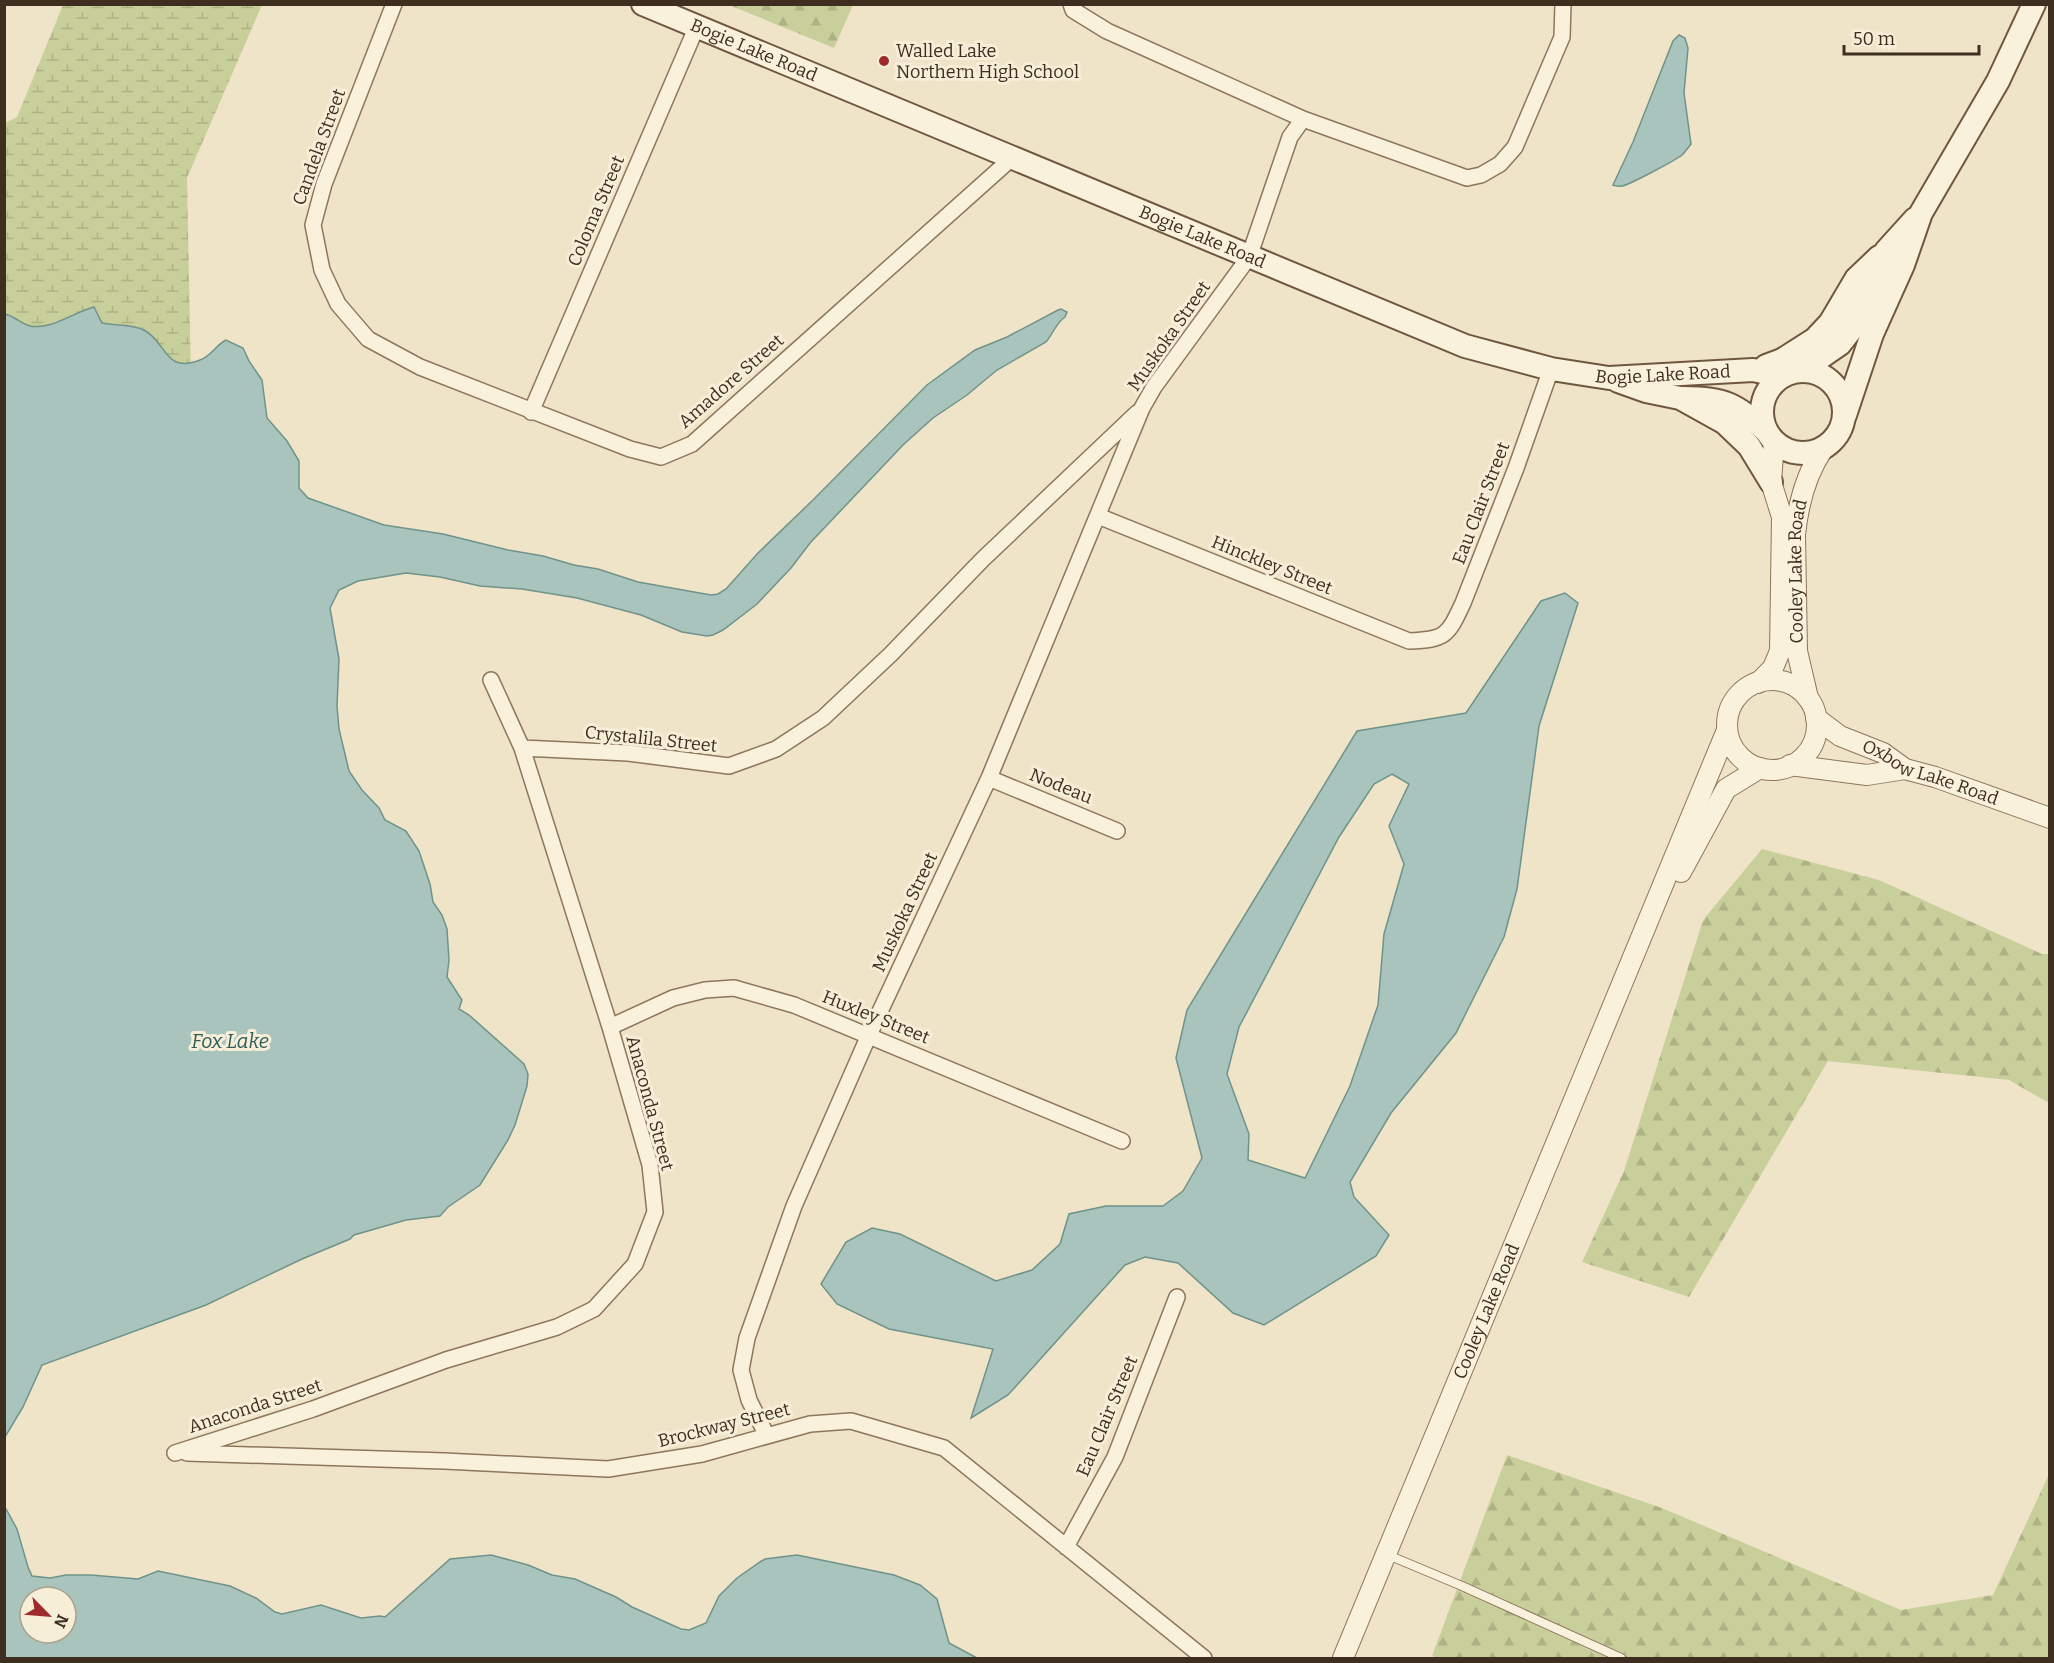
<svg xmlns="http://www.w3.org/2000/svg" width="2054" height="1663" viewBox="0 0 2054 1663" font-family="Bitter,serif">
  <style>
    .forest { fill: url(#forest-firs) }
    .wetland { fill: url(#wetland-marsh) }
    .water { fill: #a9c4bc; stroke: #6f938a; stroke-width: 1.5; fill-rule: evenodd }
    .lines { fill: none; stroke-linecap: round; stroke-linejoin: round }
    .service-casing { stroke: #8d765c; stroke-width: 10 }
    .minor-casing { stroke: #8d765c; stroke-width: 18 }
    .tertiary-casing { stroke: #8d765c; stroke-width: 22 }
    .secondary-casing { stroke: #6f573f; stroke-width: 26 }
    .service { stroke: #faf1dc; stroke-width: 8 }
    .minor { stroke: #faf1dc; stroke-width: 15 }
    .tertiary { stroke: #faf1dc; stroke-width: 20 }
    .secondary { stroke: #faf1dc; stroke-width: 22 }
    .poi-dot { fill: #9e2a2b; stroke: #f7eed8; stroke-width: 2 }
    .labels { text-anchor: middle; dominant-baseline: central; stroke-width: 6; stroke-linejoin: round; paint-order: stroke }
    .street-label { font-size: 18px; fill: #3d2e20; stroke: #f7eed8 }
    .poi-label { font-size: 18px; fill: #3d2e20; stroke: #f7eed8; text-anchor: start }
    .water-label { font-size: 20px; font-style: italic; fill: #2f5d5a; stroke: #f7eed8 }
  </style>
  <defs>
    <pattern id="forest-firs" width="22" height="20" patternUnits="userSpaceOnUse" patternTransform="scale(1.5)"><rect width="22" height="20" fill="#c9cf9b"/><path d="M5 1l3.5 6h-7zM16 11l3.5 6h-7z" fill="#aeb285"/></pattern>
    <pattern id="wetland-marsh" width="20" height="14" patternUnits="userSpaceOnUse" patternTransform="scale(1.5)"><rect width="20" height="14" fill="#c9cf9b"/><path d="M1 5h8M5 5V1M11 12h8M15 12V8" fill="none" stroke="#aeb285"/></pattern>
  </defs>
  <rect width="100%" height="100%" fill="#f0e4c8"/>
  <path class="forest" d="M729,5H853L834,48Z
    M1762,849L1879,880L2042,954H2049V1103L2009,1080L1828,1061L1689,1297L1582,1262L1624,1171L1703,920Z
    M1507,1455L1662,1508L1901,1610L1993,1595L2049,1474V1658H1438L1432,1656Z"/>
  <path class="wetland" d="M63,5H262L187,178L192,426L5,631V123L17,117Z"/>
  <path class="water" d="M1679,35L1685,38L1688,48L1684,93L1691,144C1688,148 1685,152 1682,155C1676,160 1629,185 1622,186C1618,187 1616,186 1613,185L1633,142L1673,41Z
    M94,307L102,323C116,326 133,324 144,330C167,342 164,374 200,360C211,356 216,345 226,340L243,348L249,361L262,380L267,418L287,441L299,461V488L308,498L384,525L443,534L508,550L543,556L574,565L598,569L638,582L711,595L718,594L726,589L758,553L813,500L927,385L975,350L1007,337L1058,310L1061,309L1067,312L1065,317C1056,323 1053,334 1046,342L997,370L967,395L933,418L903,445L810,543L791,568L757,604L723,630L713,635L707,636L682,632L641,615L577,598L522,589L480,586L440,577L406,573L358,581L339,590L330,608L339,659L337,706L339,729L349,771L362,790L379,808L385,820L406,831L419,851L430,884L433,902L442,915L447,929L449,960L447,977L462,1000L459,1009L469,1015L524,1064L528,1074L527,1086L515,1125L508,1140L480,1185L448,1207L440,1216L406,1220L354,1235L350,1239L302,1259L206,1305L42,1365L23,1407L5,1437V314C14,316 22,324 30,326C52,330 74,312 94,307Z
    M1565,593L1578,603L1539,726L1517,889L1504,937L1456,1033L1391,1113L1350,1182L1354,1197L1389,1235L1376,1256L1264,1325L1233,1313L1178,1263L1145,1257L1125,1265L1008,1395L971,1418L993,1349L889,1329L837,1304L821,1284L846,1242L872,1228L900,1234L996,1281L1032,1270L1060,1244L1069,1214L1106,1206H1163L1183,1191L1202,1158L1176,1058L1187,1010L1357,731L1466,713L1541,601ZM1392,774L1409,784L1389,826L1404,864L1384,934L1378,1005L1350,1086L1305,1178L1248,1160L1249,1134L1227,1074L1239,1027L1339,837L1374,784Z
    M5,1507L17,1529L28,1567L32,1576L50,1578L66,1575H91L138,1579L158,1571L230,1586L256,1598L275,1612L282,1614L321,1605L361,1618L380,1616L385,1617L450,1559L491,1555L528,1565L552,1575L575,1579L616,1597L632,1607L681,1629L689,1630L706,1623L719,1596L737,1578L760,1562L765,1559L797,1555L894,1575L920,1585L937,1599L949,1643L977,1658H5ZM30,1597H66V1633H30Z"/>
  <g class="lines">
    <defs>
      <path id="service" d="M1388,1555L1462,1586L1621,1658"/>
      <path id="minor" d="M394,4L324,184L313,225L322,270L338,304L368,339L420,367L630,449L661,457L692,444L1012,158
        M1071,4L1073,10L1107,31L1303,119L1467,178L1481,175L1500,164L1515,147L1562,37L1563,4
        M531,412L697,26
        M1098,516L1409,641C1446,640 1448,635 1463,603L1516,468L1551,369
        M522,748L628,753L729,766L776,749L823,718L891,654L983,559L1137,413
        M989,778L1117,831
        M610,1027L673,998L705,990L734,988L794,1005L1122,1141
        M767,1436L749,1400L741,1370L747,1338L794,1206L869,1035L989,778L1142,408L1154,387L1249,257L1290,137L1303,119
        M175,1453L313,1409L446,1360L557,1327L594,1309L635,1264L655,1212L650,1165L610,1027L522,748L491,680
        M187,1453L444,1461L608,1469L702,1454L810,1424L851,1421L944,1448L1204,1658
        M1066,1547L1115,1457L1177,1297"/>
      <g id="tertiary">
        <circle cx="1772" cy="725" r="45"/>
        <path d="M1758,683L1773,668L1780,651L1782,517L1771,482L1774,441"/>
        <path id="s1" d="M1808,698L1797,651L1795,535C1798,505 1806,474 1823,449"/>
        <path id="s2" d="M1816,718L1840,736L1883,753L1905,769L1935,777L2050,818"/>
        <path d="M1790,765L1867,775L1905,769"/>
        <path d="M1681,872L1726,789L1760,768"/>
        <path id="s3" d="M1343,1658L1727,730"/>
      </g>
      <g id="secondary">
        <path id="s4" d="M643,4L1465,346L1551,369L1609,378L1753,370L1782,376"/>
        <path d="M1766,366L1782,360L1815,339L1830,323L1856,279L1879,257"/>
        <circle cx="1803" cy="412" r="41"/>
        <path d="M1794,371L1814,362L1840,344L1851,330L1886,251L1915,219"/>
        <path d="M1618,381L1646,391L1680,398L1725,423L1749,446L1771,482"/>
        <path d="M1684,398C1725,398 1734,404 1765,430"/>
        <path d="M1845,415L1872,334L1903,265L1921,213L1998,81L2034,4"/>
      </g>
    </defs>
    <use href="#service" class="service-casing"/>
    <use href="#minor" class="minor-casing"/>
    <use href="#tertiary" class="tertiary-casing"/>
    <use href="#secondary" class="secondary-casing"/>
    <use href="#service" class="service"/>
    <use href="#minor" class="minor"/>
    <use href="#tertiary" class="tertiary"/>
    <use href="#secondary" class="secondary"/>
  </g>
  <circle class="poi-dot" cx="884" cy="61" r="6"/>
  <g class="labels">
    <g class="street-label">
      <text stroke="none"><textPath href="#s4" startOffset="120">Bogie Lake Road</textPath></text>
      <text transform="translate(319 147) rotate(-70)">Candela Street</text>
      <text transform="translate(596 211) rotate(-67)">Coloma Street</text>
      <text stroke="none"><textPath href="#s4" startOffset="606">Bogie Lake Road</textPath></text>
      <text transform="translate(1169 336) rotate(-55)">Muskoka Street</text>
      <text stroke="none"><textPath href="#s4" startOffset="1092">Bogie Lake Road</textPath></text>
      <text transform="translate(731 381) rotate(-41)">Amadore Street</text>
      <text transform="translate(1481 503) rotate(-69)">Eau Clair Street</text>
      <text transform="translate(1272 565) rotate(22)">Hinckley Street</text>
      <text stroke="none"><textPath href="#s1" startOffset="128">Cooley Lake Road</textPath></text>
      <text transform="translate(651 739) rotate(6)">Crystalila Street</text>
      <text stroke="none"><textPath href="#s2" startOffset="128">Oxbow Lake Road</textPath></text>
      <text transform="translate(1061 786) rotate(22)">Nodeau</text>
      <text transform="translate(905 912) rotate(-65)">Muskoka Street</text>
      <text transform="translate(876 1017) rotate(22)">Huxley Street</text>
      <text transform="translate(650 1103) rotate(75)">Anaconda Street</text>
      <text stroke="none"><textPath href="#s3" startOffset="375">Cooley Lake Road</textPath></text>
      <text transform="translate(255 1406) rotate(-18)">Anaconda Street</text>
      <text transform="translate(1107 1416) rotate(-67)">Eau Clair Street</text>
      <text transform="translate(724 1425) rotate(-14)">Brockway Street</text>
    </g>
    <g class="poi-label">
      <text x="896" y="51">Walled Lake<tspan x="896" dy="21">Northern High School</tspan></text>
    </g>
    <g class="water-label">
      <text x="230" y="1041">Fox Lake</text>
    </g>
  </g>
  <rect width="2054" height="1663" fill="none" stroke="#3d2e20" stroke-width="12"/>
  <g transform="translate(48 1615) rotate(115)"><circle r="28" fill="#f7eed8" stroke="#ada18e" stroke-width="1.5"/>
  <path d="M0-4.5L10 22L0 15L-10 22Z" fill="#9e2a2b"/>
  <text y="-9" font-size="16" font-weight="bold" text-anchor="middle" fill="#3d2e20">N</text>
  </g>
  <path d="M1844 45v9h135v-9" fill="none" stroke="#3d2e20" stroke-width="3"/>
  <text x="1853" y="45" font-size="18" fill="#3d2e20" stroke="#f7eed8" stroke-width="4.5" paint-order="stroke">50 m</text>
</svg>
